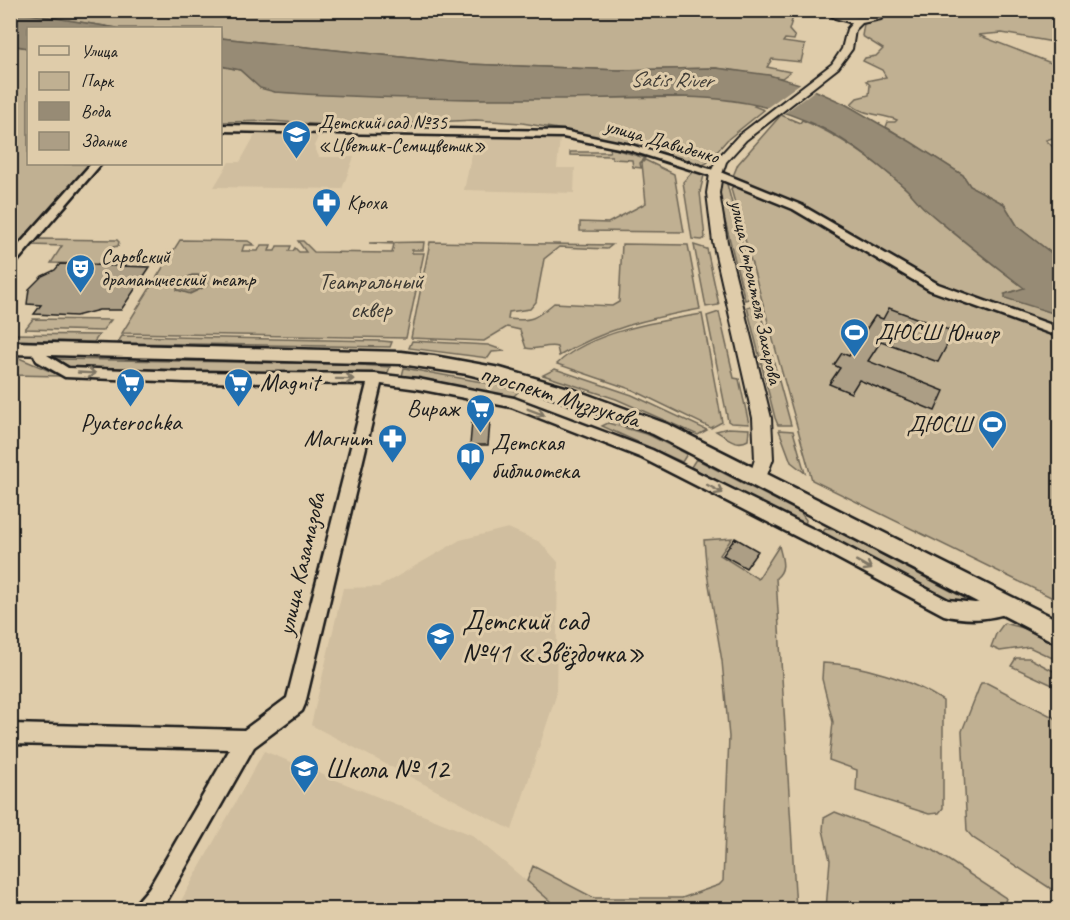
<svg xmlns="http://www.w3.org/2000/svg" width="1070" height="920" viewBox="0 0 1070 920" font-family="Caveat,sans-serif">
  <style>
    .built { fill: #d0be9f }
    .green { fill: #c0b092; stroke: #6e6657; stroke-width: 1.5 }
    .water { fill: #978b75; stroke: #665f51; stroke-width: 1.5 }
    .pier { fill: #dfccaa }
    .building { fill: #ac9e85; stroke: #1c1c1c; stroke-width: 1.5 }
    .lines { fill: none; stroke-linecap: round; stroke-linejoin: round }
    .minor-casing { stroke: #1c1c1c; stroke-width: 5 }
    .tertiary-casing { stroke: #1c1c1c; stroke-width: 4 }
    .secondary-casing { stroke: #1c1c1c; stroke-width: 5 }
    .minor { fill: #dfccaa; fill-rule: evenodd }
    .tertiary { fill: #dfccaa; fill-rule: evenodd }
    .secondary { fill: #dfccaa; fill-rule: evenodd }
    .oneway { stroke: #7e7463 }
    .labels { text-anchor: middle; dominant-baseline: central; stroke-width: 6; stroke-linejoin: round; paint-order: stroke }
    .far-poi-label { font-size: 20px; fill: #1c1c1c; stroke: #dfccaa; text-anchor: start }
    .far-street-label { font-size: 20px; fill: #1c1c1c; stroke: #dfccaa }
    .far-water-label { font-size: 22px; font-style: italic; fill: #413d37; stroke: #dfccaa }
    .park-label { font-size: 24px; fill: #3d3a34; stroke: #dfccaa }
    .poi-label { font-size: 24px; fill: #1c1c1c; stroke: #dfccaa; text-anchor: start }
    .street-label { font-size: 24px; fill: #1c1c1c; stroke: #dfccaa }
    .near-poi-label { font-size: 28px; fill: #1c1c1c; stroke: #dfccaa; text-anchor: start }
  </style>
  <rect width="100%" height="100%" fill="#dfccaa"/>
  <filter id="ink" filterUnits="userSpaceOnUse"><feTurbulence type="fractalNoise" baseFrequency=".0167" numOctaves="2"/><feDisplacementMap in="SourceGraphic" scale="12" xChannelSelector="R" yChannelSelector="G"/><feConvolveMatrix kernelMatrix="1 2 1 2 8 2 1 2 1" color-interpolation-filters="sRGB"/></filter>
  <g filter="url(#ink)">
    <path class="built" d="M255,135H319L314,146L319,157H354L342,189L214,187L229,162H240Z
      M476,136L560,138L557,168H575L574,193L464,190Z
      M508,528L540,542L558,562L556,696L512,830L311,725L343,588L379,587L460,540Z
      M264,751L472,835L550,901L547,910H176Z"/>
    <path class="green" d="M795,10L789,30L795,37L794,40L785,39L783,42L805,45L801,62L772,59L767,67L790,72L782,78L716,68L619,70L468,64L221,38L220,28H117L11,11Z
      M888,11H1059V43L1002,33L978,35L1059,66V136L1046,140L1059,153V259L1018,227L1004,204L970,186L963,175L886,127L888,122H895L897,120C882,114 862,115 851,104L857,98L869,95L870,85L866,81L886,77L882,70L863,61L865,58L876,56L883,49L862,36L864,24L888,17Z
      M11,45L28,48V164H89L11,252Z
      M220,66L240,70L255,83L275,92L471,99L712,97L757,104L754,106L764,110L727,140L707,163L701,166L576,132L522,123L476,120L341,126L271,121L221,122Z
      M781,115L800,123L802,120C835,133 880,163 905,188C916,198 926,210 938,220C966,244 995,266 1025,288L1005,294L1059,315V601L812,480L731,189L735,183L731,181L738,164Z
      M611,148L645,158L640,163L641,168L633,167L632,160L612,159V156L570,155V152H609Z
      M645,160L674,174L684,232L580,231V222L608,223L646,203L642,163Z
      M694,170L704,175L700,192L705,238L702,240L692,239L683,182Z
      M719,178L727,184L756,297L745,300L720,201Z
      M39,239L117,240L119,242L118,246L113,247L100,264L51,263L62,246L32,245Z
      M180,240L248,241L254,245H244L242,251H258L261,245H271L269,251H275L277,246H291L289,251H293L295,248L299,252H306L298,241H303L314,252L392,253L394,244L369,243L424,242L423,250H412V253H424L406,338L122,333Z
      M430,242L612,245L607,249L559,247L544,259L536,302L530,309L509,312L508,319C532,322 536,318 554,303L612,306L619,302L622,244L688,245L700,309C649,318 604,329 559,356L557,347C547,344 536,351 526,348L520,330L507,327L484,341L411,338Z
      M694,245L707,249L719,305L706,307Z
      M758,304L791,425H778L775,418L747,307Z
      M719,312L734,378L739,379L749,424L731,423L728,421L707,316Z
      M702,314L722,422L711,428L633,390L557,364C589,332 658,321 702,314Z
      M33,319L111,320L102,331L25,329Z
      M11,334L99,335L94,342L11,340Z
      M122,336L382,341L392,342L390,347L123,343L118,342Z
      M412,341L488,345L505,351L492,352L488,358L409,348Z
      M11,358H19L62,376L11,375Z
      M56,359L344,364L390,367L387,375L70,367Z
      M404,368L493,384L519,391L513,397L402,376Z
      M555,369L632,395L707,430L698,435L616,399L543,375Z
      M608,423L649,435L687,454L682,462L602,426Z
      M728,428L749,429L748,440C737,447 726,437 716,431Z
      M779,430L793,431L805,473L791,462Z
      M696,459L801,513L806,520L805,527L691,467Z
      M825,529L835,530L972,602L971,605L950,603L821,535Z
      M732,538L720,555L758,579L779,546C782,559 787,569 776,578L796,909H547L550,901L527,881L533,866L594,898H682L719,885L723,881L729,737L722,661L707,573L704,540Z
      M1004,623L1027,629L1059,646V661L1029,647L1000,651L991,647L996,634Z
      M1016,658H1029L1059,674V688L1011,666Z
      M823,663C859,664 913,680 943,701V808L939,813L929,814L856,791L857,770L829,760L833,722L822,679Z
      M981,683H987L1057,719L1059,723V894L973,838L967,831L962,731Z
      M835,812L933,850L1006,898L1003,909H826L830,860L823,830L824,818Z"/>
    <path class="water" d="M11,11L117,28H28V48L11,45Z
      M221,38L468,64L619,70L716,68L769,75L803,85L845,104L911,142L963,175L970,186L1004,204L1018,227L1059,259V315L1005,298V294L1024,288C990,262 957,236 925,209C917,202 911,192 903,186C879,165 850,142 822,128C735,85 657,99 564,99C468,99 371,99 275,92L260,88L240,70L221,66Z
      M192,275H198L208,279L207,286L190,294L177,290V283Z"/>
    <path class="pier" d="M802,82L818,88L782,115L765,109Z"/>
    <path class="building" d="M60,264L150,267L121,310H99L76,316L34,314L41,305L27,304L29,289L42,276L55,270Z
      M889,308L954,332L938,362L881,341L868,361L944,391L935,411L859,380L851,393L829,384L840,368L834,365L842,353L849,356L875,316L883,319Z
      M472,422L490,423L488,445H470Z
      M735,538L758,551L746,568L723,555Z"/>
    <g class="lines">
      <defs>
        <path id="minor" d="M220,125L563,131L631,145L720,172L801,205L938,284L1060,328V337L930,290L793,209L712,176L629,150L563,137L220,131Z
          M91,164H101L14,265L10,266V255Z
          M38,345L43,346L47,355L68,368L186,372L375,374L418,379L514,398L652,450L819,532L948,600L975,603L1007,598L1013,601L1016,606L1013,611C991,620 967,621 944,615L807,542L642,458L511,407L418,389L381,384L305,704L302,711L254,747L165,904L160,910H134L137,902L149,888L230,749L10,744V724L244,730L287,698L367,384L186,382L65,377L37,361L31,349Z"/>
        <path id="tertiary" d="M823,10C841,10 855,21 874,15L875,10H883L881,19L862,23L855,30L852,49L838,68L746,140L726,162L722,174L719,193L727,242L771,418L773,459L764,483L758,485L752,483L749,478L755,459L753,418L713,242L707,193L710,174L717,159L738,136L832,64L842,49L847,29L852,23L835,18Z"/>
        <path id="secondary" d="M10,342L401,352L434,356L500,368L572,389L667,424L1060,621V645L653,434L528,389L467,374L401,364L10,354Z"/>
      </defs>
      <use href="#minor" class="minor-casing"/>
      <use href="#tertiary" class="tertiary-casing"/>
      <use href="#secondary" class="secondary-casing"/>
      <use href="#minor" class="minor"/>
      <use href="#tertiary" class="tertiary"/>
      <use href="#secondary" class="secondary"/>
    </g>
    <defs><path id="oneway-shaft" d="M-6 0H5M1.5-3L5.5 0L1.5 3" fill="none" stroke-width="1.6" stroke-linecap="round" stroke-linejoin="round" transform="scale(1.5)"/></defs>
    <g class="oneway">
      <use href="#oneway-shaft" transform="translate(87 373) rotate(3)"/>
      <use href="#oneway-shaft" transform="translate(345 379) rotate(1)"/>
      <use href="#oneway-shaft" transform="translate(536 412) rotate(21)"/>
      <use href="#oneway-shaft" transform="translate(715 489) rotate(28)"/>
      <use href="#oneway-shaft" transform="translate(864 565) rotate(29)"/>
    </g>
  </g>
  <defs>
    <symbol id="school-pin" viewBox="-11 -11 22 30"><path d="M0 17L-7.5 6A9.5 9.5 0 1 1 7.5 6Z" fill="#1f6fb2" stroke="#dfccaa"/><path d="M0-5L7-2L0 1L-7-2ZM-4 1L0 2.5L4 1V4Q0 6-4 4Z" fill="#fff"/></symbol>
    <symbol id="pharmacy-pin" viewBox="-11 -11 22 30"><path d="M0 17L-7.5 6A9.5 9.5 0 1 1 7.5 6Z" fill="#1f6fb2" stroke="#dfccaa"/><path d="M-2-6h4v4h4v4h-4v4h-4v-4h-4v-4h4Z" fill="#fff"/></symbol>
    <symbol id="theatre-pin" viewBox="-11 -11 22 30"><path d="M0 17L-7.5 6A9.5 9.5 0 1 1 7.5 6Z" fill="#1f6fb2" stroke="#dfccaa"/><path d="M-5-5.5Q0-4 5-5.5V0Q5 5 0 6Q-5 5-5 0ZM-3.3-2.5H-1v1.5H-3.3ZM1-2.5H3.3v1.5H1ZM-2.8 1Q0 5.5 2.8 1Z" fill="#fff"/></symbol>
    <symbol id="stadium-pin" viewBox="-11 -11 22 30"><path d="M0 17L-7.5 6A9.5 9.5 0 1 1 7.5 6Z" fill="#1f6fb2" stroke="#dfccaa"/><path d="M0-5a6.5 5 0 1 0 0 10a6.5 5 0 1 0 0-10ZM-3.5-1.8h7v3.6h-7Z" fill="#fff"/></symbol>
    <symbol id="supermarket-pin" viewBox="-11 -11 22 30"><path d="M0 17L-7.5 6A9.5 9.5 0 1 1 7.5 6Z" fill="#1f6fb2" stroke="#dfccaa"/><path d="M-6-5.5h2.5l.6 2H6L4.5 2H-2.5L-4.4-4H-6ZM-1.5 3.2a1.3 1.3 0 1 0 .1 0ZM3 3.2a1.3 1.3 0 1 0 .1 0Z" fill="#fff"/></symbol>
    <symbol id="library-pin" viewBox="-11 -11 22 30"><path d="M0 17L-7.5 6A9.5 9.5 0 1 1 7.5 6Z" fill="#1f6fb2" stroke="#dfccaa"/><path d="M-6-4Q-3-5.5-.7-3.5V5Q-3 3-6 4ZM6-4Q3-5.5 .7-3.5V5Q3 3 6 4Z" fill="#fff"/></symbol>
  </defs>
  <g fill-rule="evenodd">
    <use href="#school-pin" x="280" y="118" width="33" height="45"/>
    <use href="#pharmacy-pin" x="310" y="186" width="33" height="45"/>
    <use href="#theatre-pin" x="64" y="252" width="33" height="45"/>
    <use href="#stadium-pin" x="838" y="316" width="33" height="45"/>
    <use href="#supermarket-pin" x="114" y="366" width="33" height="45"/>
    <use href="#supermarket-pin" x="222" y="366" width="33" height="45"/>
    <use href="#supermarket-pin" x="464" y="392" width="33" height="45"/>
    <use href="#stadium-pin" x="976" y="408" width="33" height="45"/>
    <use href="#pharmacy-pin" x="376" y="422" width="33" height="45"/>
    <use href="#library-pin" x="454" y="440" width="33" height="45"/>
    <use href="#school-pin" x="424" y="620" width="33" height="45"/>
    <use href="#school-pin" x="288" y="752" width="33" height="45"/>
  </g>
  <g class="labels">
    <g class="far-poi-label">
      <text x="318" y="122">Детский сад №35<tspan x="318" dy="23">«Цветик-Семицветик»</tspan></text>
      <text x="347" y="202">Кроха</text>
      <text x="101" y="256">Саровский<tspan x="101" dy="23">драматический театр</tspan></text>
    </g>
    <g class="far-street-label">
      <text transform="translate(662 141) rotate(16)">улица Давиденко</text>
      <text transform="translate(756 292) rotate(78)">улица Строителя Захарова</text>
    </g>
    <g class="far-water-label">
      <text transform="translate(671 80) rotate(1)">Satis River</text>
    </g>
    <g class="park-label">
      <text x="371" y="281">Театральный<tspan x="371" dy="28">сквер</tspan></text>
    </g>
    <g class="poi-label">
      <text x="875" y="332">ДЮСШ Юниор</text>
      <text x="260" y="382">Magnit</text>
      <text x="459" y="408" text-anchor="end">Вираж</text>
      <text x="131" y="422" text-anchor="middle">Pyaterochka</text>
      <text x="972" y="424" text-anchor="end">ДЮСШ</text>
      <text x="372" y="438" text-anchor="end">Магнит</text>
      <text x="491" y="442">Детская<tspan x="491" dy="28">библиотека</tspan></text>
    </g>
    <g class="street-label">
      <text transform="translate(560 396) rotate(17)">проспект Музрукова</text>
      <text transform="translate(301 564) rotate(-77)">улица Казамазова</text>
    </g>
    <g class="near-poi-label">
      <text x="462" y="620">Детский сад<tspan x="462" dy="32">№41 «Звёздочка»</tspan></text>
      <text x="325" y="768">Школа № 12</text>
    </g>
  </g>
  <rect width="1070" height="920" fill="none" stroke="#dfccaa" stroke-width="36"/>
  <rect x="18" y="18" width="1034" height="884" fill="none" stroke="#1c1c1c" stroke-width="2" filter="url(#ink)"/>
  <rect x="27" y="27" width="195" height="138" fill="#dfccaa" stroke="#918671" stroke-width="1.5"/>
  <rect x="39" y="46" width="30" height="9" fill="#dfccaa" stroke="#918671" stroke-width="1.5"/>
  <text x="81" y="57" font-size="18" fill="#1c1c1c">Улица</text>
  <rect x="39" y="72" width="30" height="18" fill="#c0b092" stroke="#918671" stroke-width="1.5"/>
  <text x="81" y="87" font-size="18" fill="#1c1c1c">Парк</text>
  <rect x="39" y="102" width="30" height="18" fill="#978b75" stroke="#918671" stroke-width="1.5"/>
  <text x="81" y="117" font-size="18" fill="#1c1c1c">Вода</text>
  <rect x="39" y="132" width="30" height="18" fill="#ac9e85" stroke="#918671" stroke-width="1.5"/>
  <text x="81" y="147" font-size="18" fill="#1c1c1c">Здание</text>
</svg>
